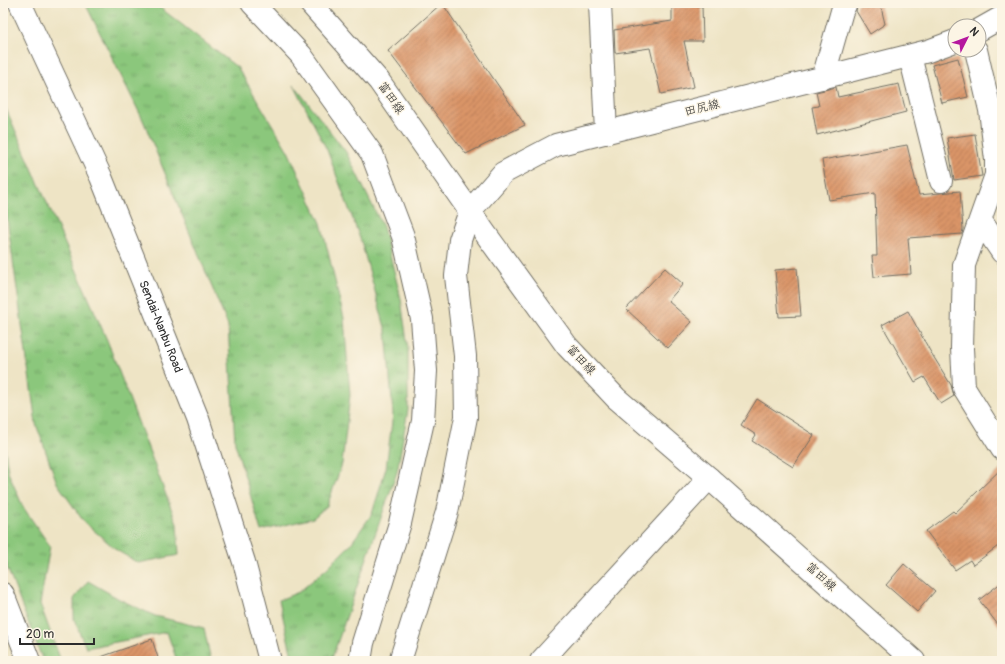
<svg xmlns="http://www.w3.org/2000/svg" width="1005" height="664" viewBox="0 0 1005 664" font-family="Pangolin,'Klee One',sans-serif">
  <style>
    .grass { fill: url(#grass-tufts); stroke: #5b7954 }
    .building { fill: url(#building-hatch) }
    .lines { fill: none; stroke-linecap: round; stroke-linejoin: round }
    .minor-casing { stroke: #6f6c61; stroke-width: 24 }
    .tertiary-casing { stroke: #6f6c61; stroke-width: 24 }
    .motorway-casing { stroke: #6f6c61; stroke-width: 24 }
    .minor { stroke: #fff; stroke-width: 22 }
    .tertiary { stroke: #fff; stroke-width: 22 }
    .motorway { stroke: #fff; stroke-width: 22 }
    .labels { text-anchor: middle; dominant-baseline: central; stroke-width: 3; stroke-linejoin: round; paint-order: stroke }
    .street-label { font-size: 12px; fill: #2b2b2b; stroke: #fcf5e5 }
  </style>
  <defs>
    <pattern id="grass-tufts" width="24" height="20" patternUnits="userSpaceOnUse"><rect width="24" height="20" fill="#8bc77c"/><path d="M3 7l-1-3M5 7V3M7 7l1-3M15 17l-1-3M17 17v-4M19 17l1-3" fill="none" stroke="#72a266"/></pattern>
    <pattern id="building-hatch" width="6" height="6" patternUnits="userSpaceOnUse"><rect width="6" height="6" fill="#da9467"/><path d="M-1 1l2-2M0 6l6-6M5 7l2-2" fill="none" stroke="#b17955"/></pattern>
  </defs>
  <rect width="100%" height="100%" fill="#fcf5e5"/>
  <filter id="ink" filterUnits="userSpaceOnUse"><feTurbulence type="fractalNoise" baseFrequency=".025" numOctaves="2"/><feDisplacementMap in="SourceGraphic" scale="8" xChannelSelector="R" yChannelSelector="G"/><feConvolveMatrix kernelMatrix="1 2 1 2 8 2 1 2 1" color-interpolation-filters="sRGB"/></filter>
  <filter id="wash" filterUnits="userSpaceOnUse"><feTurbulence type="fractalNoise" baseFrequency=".012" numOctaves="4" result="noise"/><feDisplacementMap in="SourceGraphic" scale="16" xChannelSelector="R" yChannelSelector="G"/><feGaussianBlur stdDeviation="0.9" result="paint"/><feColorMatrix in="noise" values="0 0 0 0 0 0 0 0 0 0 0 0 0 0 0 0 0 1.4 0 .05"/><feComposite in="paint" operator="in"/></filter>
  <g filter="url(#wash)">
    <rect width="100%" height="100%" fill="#eee4c5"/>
    <path class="grass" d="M85,3H154L238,68L288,151L321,223L344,318L350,395L342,464L327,506L313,518L261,531L235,443L228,326L143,120Z
      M294,85L346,152L383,227L401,299L408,349V410L397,472L331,661H293L279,600L299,592L326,569L350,545L372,514L386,468L393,414L386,331L361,241L327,150Z
      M3,102L107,340L177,524L179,555L138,563L118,551L84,522L57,483L36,424L3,190Z
      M3,432L8,472L23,507L50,546L40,604L61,661H43L3,557Z
      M88,581L121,600L155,616L204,628L211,661H177L167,632L86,648L74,619V599Z"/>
    <g id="blocks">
      <path class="building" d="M442,3L525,125L466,154L388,51Z
        M858,3H880L885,24L870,34L856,11Z
        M702,6L703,41H684L694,87L661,94L650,48L615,53L614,30L672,21V7Z
        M958,58L968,97L942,103L932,65Z
        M899,84L906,112L817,135L812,107L819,106L816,92L836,87L838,97Z
        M975,134L982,176L954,180L947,138Z
        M907,145L919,195L960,191L963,229L962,234L908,238L911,274L874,277L872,256H877L875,193L829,200L822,160Z
        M665,268L683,284L668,301L692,322L668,348L626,309Z
        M797,268L801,316L779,317L775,270Z
        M908,311L930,351L951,385L954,396L941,404L924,377L915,382L882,325Z
        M757,399L814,435L793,467L752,441L756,435L741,425Z
        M1002,468V543L973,565L970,560L955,570L926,531L953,511L955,513Z
        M904,564L935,591L917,612L886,585Z
        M1002,582V630L979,600Z
        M152,639L159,661H99L98,658Z"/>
    </g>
  </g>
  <g filter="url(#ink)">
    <use href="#blocks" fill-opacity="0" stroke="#6f6c61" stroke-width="1"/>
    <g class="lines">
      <defs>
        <path id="minor" d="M600,3L606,133
          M979,30L1002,17
          M976,50L990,110L996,160V175L964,265L962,348L964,388L1002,449
          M910,56L941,181
          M823,78L842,11L846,3
          M981,221L1002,252
          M400,661L447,512L466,417L465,356L456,276L460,240L470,211L503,173L556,145L928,51L955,41
          M541,661L709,478"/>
        <path id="tertiary" d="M310,3L379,81L485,233L567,346L616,398L709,478L914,661"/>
        <g id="motorway">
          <path id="s1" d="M20,3L101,177L198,419L244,562L270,661"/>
          <path d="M252,3L301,55L372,154L403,236L422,319L426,371L423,421L400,523L363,643L360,661"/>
          <path d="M3,594L29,661"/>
        </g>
      </defs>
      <use href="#minor" class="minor-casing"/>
      <use href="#tertiary" class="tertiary-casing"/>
      <use href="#motorway" class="motorway-casing"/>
      <use href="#minor" class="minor"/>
      <use href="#tertiary" class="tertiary"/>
      <use href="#motorway" class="motorway"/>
    </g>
  </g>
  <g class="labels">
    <g class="street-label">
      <text transform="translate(391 98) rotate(55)">富田線</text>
      <text transform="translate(702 108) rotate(-14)">田尻線</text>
      <text stroke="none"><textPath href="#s1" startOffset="353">Sendai-Nanbu Road</textPath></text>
      <text transform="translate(581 360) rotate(47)">富田線</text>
      <text transform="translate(821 577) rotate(42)">富田線</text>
    </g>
  </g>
  <rect width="1005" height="664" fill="none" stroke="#fcf5e5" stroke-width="16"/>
  <g transform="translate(967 38) rotate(48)"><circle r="19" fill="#fcf5e5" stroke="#a8a49b"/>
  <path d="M0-3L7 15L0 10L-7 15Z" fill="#b5179e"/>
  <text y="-6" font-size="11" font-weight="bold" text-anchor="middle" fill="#2b2b2b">N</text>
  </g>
  <path d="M20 638v6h74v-6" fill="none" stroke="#2b2b2b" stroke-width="2"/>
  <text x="26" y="638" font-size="12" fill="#2b2b2b" stroke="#fcf5e5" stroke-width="3" paint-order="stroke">20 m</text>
</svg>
